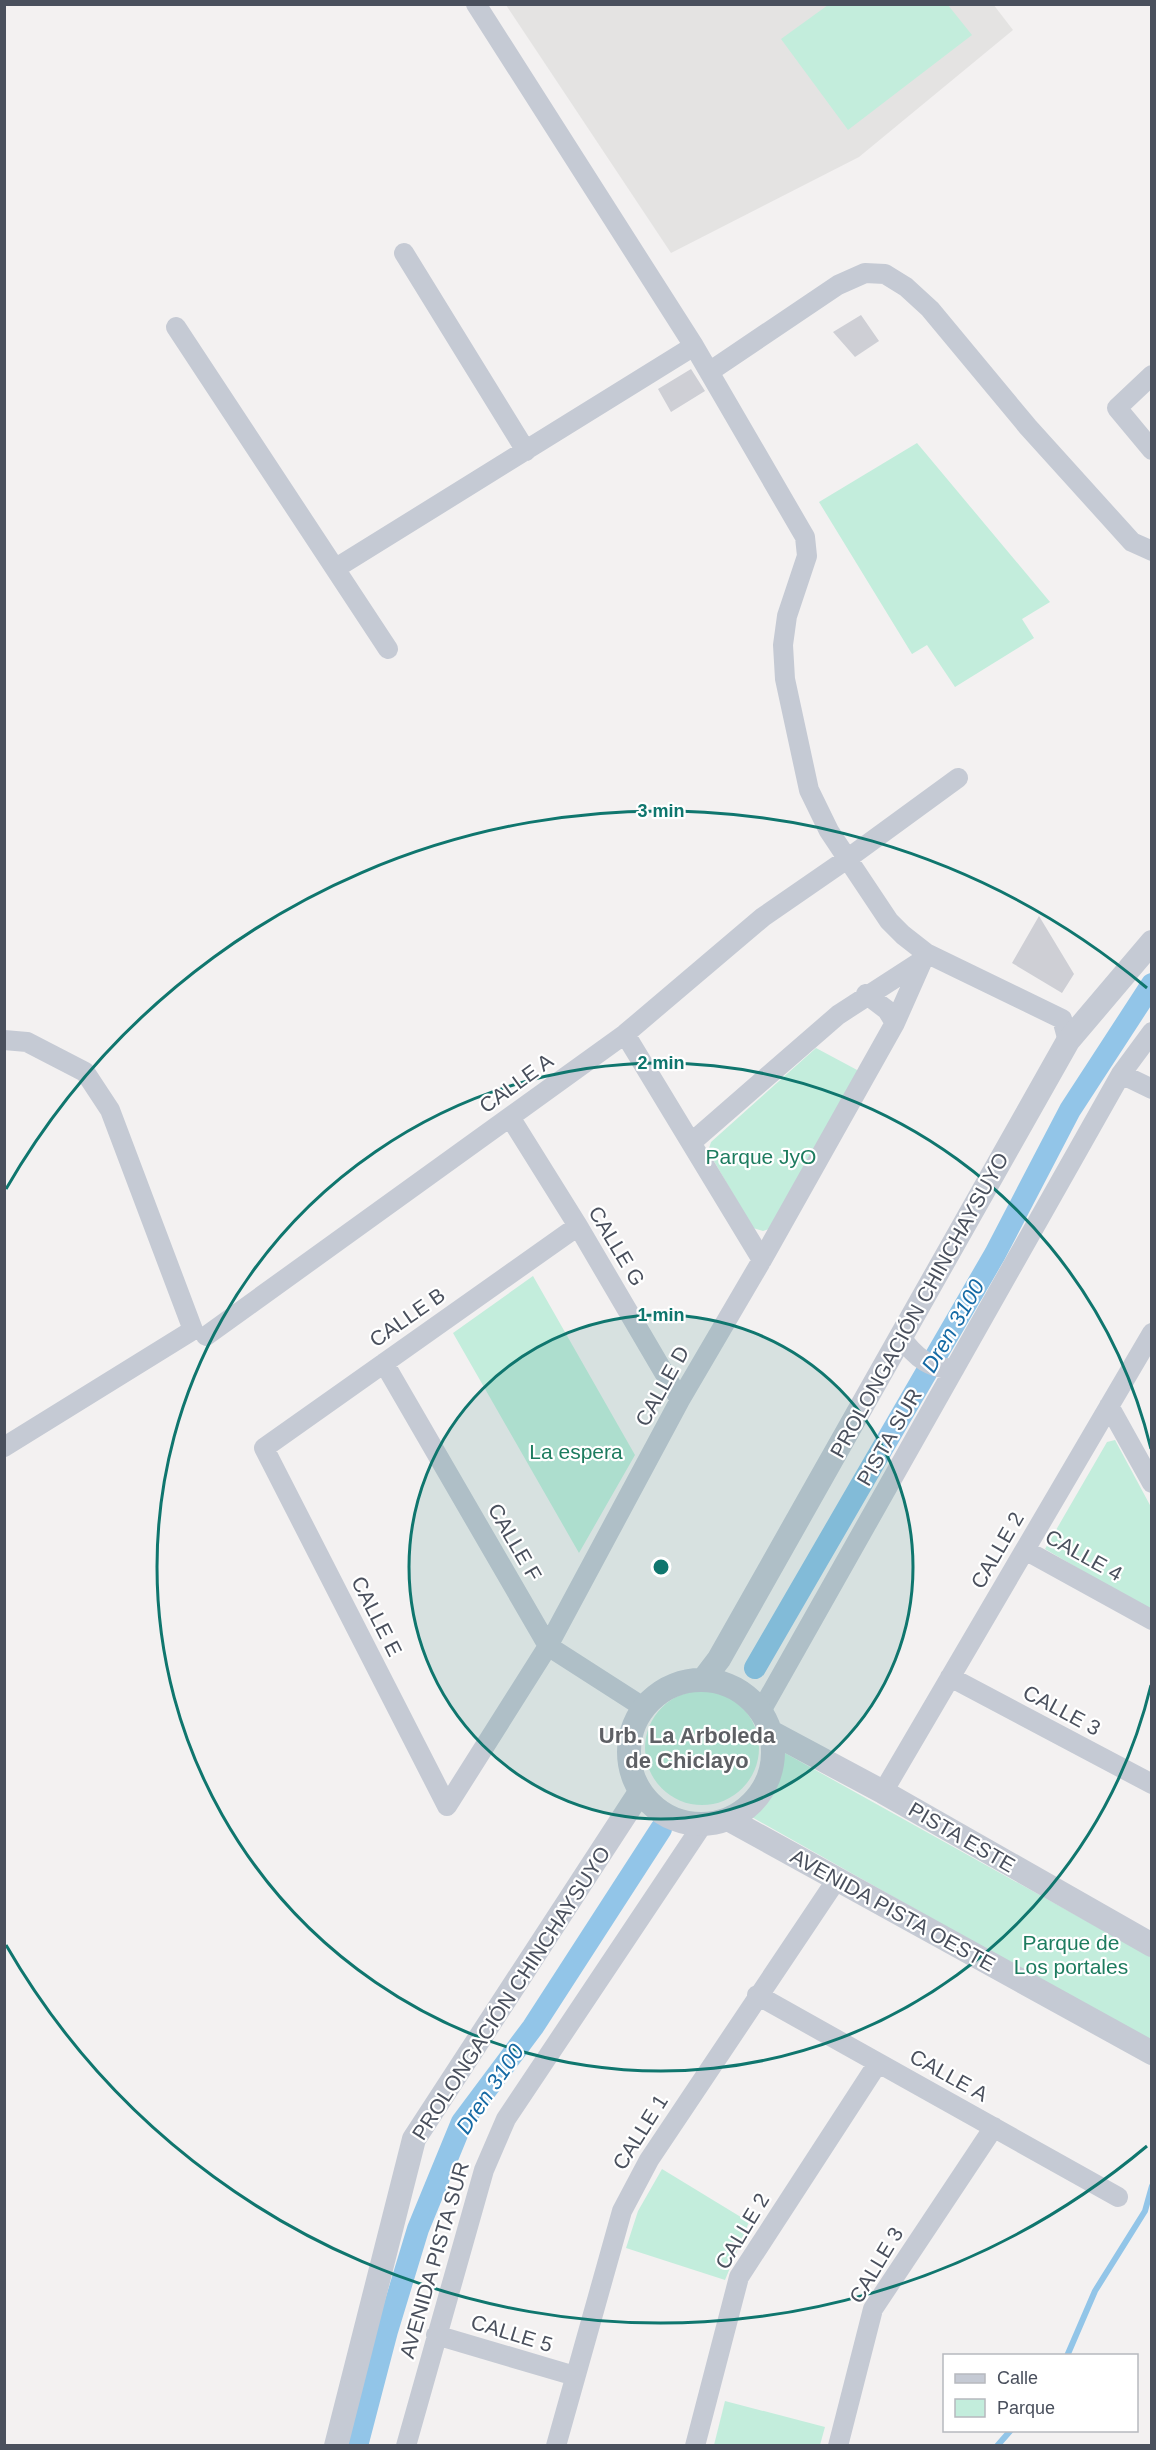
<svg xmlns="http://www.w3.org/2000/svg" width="1156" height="2450" viewBox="0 0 1156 2450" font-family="Helvetica,sans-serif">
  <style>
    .education { fill: #e4e3e2 }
    .green { fill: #c3eddc }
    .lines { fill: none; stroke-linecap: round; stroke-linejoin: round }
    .stream { stroke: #92c5e8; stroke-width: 6 }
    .canal { stroke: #92c5e8; stroke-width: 22 }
    .building { fill: #cecfd5 }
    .minor { stroke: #c5cad4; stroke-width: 20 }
    .tertiary { stroke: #c5cad4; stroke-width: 24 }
    .ring { fill: none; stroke: #0f766e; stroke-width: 3 }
    .labels { text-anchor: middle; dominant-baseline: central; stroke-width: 4.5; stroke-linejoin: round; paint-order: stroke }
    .street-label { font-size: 21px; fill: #4a505d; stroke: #fff }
    .park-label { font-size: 21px; fill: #1d7c5f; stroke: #fff }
    .water-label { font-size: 22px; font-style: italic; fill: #156aa5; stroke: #fff }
    .neighbourhood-label { font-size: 22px; font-weight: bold; fill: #5e6065; stroke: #fff }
    .centre { fill: #0f766e; stroke: #fff; stroke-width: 3 }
    .ring-label { font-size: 18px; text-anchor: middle; font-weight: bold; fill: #0f766e; stroke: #fff; stroke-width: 4.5; stroke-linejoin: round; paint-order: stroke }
  </style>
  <rect width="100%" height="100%" fill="#f3f1f1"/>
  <path class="education" d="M993,4L1013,30L859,157L671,253L506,5Z"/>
  <path class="green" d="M828,5H948L972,35L848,130L781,39Z
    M917,443L1050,602L1022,619L1034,638L955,687L927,645L912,654L819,502Z
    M816,1048L859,1071L772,1228L763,1231L753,1228L708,1151L711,1142Z
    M533,1276L635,1455L579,1553L453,1333Z
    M1115,1440L1151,1507V1611L1045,1549L1107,1442Z
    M645 1748a57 57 0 1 1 114 0a57 57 0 1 1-114 0Z
    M783,1752L1151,1957V2042L750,1816C772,1792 779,1786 783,1752Z
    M662,2169L749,2222L725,2280L626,2248L638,2211Z
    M725,2401L825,2427L820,2445H714Z"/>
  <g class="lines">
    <path class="stream" d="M1067,2356L1095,2291L1145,2211L1152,2186
      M997,2446L1011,2430"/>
    <path class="canal" d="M755,1668L995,1254L1070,1110L1152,984
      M357,2446L387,2331L418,2229L462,2122L533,2027L661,1829"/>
  </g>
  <path class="building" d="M861,315L879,341L855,357L833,332Z
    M691,369L705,391L671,412L658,389Z
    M1039,916L1074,974L1062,993L1012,963Z"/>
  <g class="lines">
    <path class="minor" d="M476,4L694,346L805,537L807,556L787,616L783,645L785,679L809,790L829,831L889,921L903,935L926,953L1062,1019L1068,1041
      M404,253L526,451
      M176,327L388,649
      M709,372L838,285L865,273L885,274L906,287L930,309L1028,427L1132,542L1152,551
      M1152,375L1117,408L1152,450
      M336,568L694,346
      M866,994L887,1010L895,1023
      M625,1034L762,1260
      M4,1040L27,1042L85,1072L110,1110L193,1330L4,1447
      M1121,1074L1152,1089
      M510,1117L578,1226L680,1400
      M692,1142L838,1015L923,960
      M206,1336L625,1034L763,917L847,859L958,778
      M901,1337C914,1356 931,1371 955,1368
      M384,1363L548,1646L643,1707
      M1109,1406L1152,1483
      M1025,1550L1152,1620
      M950,1677L1152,1784
      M761,1711L1121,1074L1152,1032
      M883,1792L1152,1333
      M447,1806L548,1646L680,1400L762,1260L895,1023L926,953
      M447,1806L264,1448L578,1226
      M757,1995L1118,2197
      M436,2335L575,2376
      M406,2446L484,2170L506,2119L703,1824
      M556,2446L622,2211L649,2160L837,1879
      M695,2446L739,2277L878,2063
      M838,2446L873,2309L994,2127"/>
    <path class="tertiary" d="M703,1680L719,1659L1068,1041L1152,942
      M629 1752a72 72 0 1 1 144 0a72 72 0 1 1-144 0Z
      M771,1732L883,1792L1152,1945
      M728,1819L1152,2053
      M336,2446L414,2139L640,1792"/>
  </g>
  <circle cx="661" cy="1567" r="252" fill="#0f766e" fill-opacity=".12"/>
  <g class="ring">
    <circle cx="661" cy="1567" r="252"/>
    <path d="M1151 1685A504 504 0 1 1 1151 1449"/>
    <path d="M1147 2146A756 756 0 0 1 6 1945M6 1189A756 756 0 0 1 1147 988"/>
  </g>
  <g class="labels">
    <g class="street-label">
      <text transform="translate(516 1083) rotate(-36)">CALLE A</text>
      <text transform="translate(617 1246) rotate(59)">CALLE G</text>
      <text transform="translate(919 1305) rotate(-61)">PROLONGACIÓN CHINCHAYSUYO</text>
      <text transform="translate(407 1317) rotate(-35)">CALLE B</text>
      <text transform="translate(662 1386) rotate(-61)">CALLE D</text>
      <text transform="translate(889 1437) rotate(-60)">PISTA SUR</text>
      <text transform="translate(515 1542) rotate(60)">CALLE F</text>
      <text transform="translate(997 1550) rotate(-60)">CALLE 2</text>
      <text transform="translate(1084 1555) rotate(29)">CALLE 4</text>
      <text transform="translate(377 1616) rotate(63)">CALLE E</text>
      <text transform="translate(1062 1710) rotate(28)">CALLE 3</text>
      <text transform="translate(962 1837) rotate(30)">PISTA ESTE</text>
      <text transform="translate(893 1910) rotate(29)">AVENIDA PISTA OESTE</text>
      <text transform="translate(511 1993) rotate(-57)">PROLONGACIÓN CHINCHAYSUYO</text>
      <text transform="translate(949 2075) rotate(29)">CALLE A</text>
      <text transform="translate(640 2132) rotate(-58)">CALLE 1</text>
      <text transform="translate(742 2231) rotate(-59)">CALLE 2</text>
      <text transform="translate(434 2260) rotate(-74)">AVENIDA PISTA SUR</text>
      <text transform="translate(876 2265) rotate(-59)">CALLE 3</text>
      <text transform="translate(512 2333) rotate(17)">CALLE 5</text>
    </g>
    <g class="park-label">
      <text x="761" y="1156">Parque JyO</text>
      <text x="576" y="1451">La espera</text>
      <text x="1071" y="1942">Parque de<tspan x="1071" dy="24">Los portales</tspan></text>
    </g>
    <g class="water-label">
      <text transform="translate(953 1326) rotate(-60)">Dren 3100</text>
      <text transform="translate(490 2089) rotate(-56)">Dren 3100</text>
    </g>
    <g class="neighbourhood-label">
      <text x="687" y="1735">Urb. La Arboleda<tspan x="687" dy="25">de Chiclayo</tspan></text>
    </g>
  </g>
  <circle cx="661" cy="1567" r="9" class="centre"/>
  <g class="ring-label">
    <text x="661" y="817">3 min</text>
    <text x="661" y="1069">2 min</text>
    <text x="661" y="1321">1 min</text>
  </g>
  <rect width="1156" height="2450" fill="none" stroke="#4a505d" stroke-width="12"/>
  <rect x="943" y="2354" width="195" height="78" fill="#ffffff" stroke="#b7b9be" stroke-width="1.5"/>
  <rect x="955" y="2374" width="30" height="9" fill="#c5cad4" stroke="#b7b9be" stroke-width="1.5"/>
  <text x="997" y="2384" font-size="18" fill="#4a505d">Calle</text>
  <rect x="955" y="2399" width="30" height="18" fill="#c3eddc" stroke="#b7b9be" stroke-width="1.5"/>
  <text x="997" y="2414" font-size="18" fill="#4a505d">Parque</text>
</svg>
